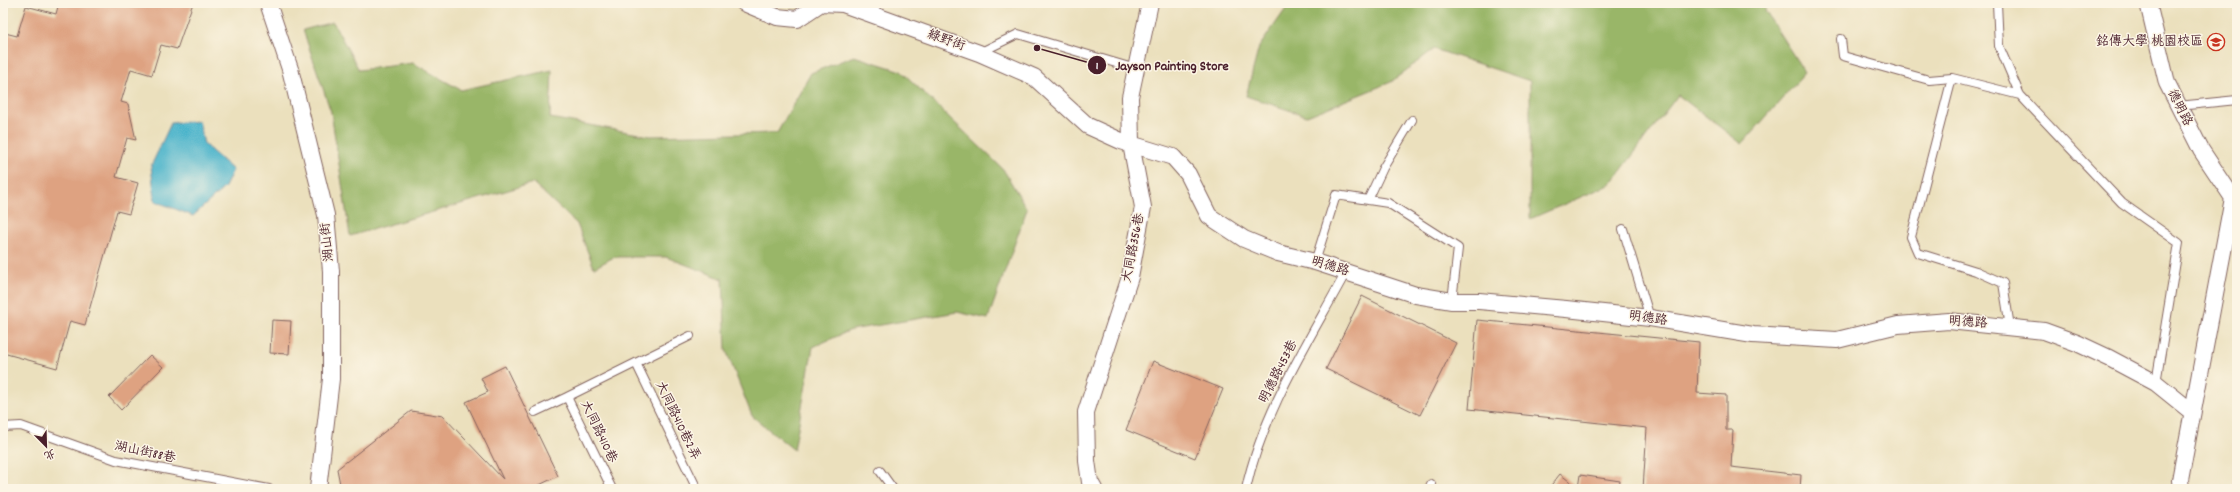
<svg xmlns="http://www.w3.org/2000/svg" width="2240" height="492" viewBox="0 0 2240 492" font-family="Dekko,'LXGW WenKai TC',sans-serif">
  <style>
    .forest { fill: #99b668; stroke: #726a4a }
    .water { fill: #4cb4cb; stroke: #4b6a7b }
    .building { fill: #dea281 }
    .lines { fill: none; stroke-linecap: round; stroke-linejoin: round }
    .service-casing { stroke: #82635e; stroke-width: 10 }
    .minor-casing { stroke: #82635e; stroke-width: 18 }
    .service { stroke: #fff; stroke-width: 8 }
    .minor { stroke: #fff; stroke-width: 16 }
    .labels { text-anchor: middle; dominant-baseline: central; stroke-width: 3; stroke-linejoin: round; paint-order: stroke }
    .street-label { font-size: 13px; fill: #4a1f2b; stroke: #fcf5e5 }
    .poi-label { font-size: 13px; fill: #4a1f2b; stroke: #fcf5e5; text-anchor: end }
    .leader { fill: none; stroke: #4a1f2b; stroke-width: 1.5 }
    .callout-dot { fill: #4a1f2b; stroke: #fcf5e5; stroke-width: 1.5 }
    .mark-label { font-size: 12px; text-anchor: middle; font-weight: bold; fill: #fff }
    .callout-label { font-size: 14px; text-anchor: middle; font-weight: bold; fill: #4a1f2b; stroke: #fcf5e5; stroke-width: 3; stroke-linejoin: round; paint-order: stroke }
  </style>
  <rect width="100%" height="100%" fill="#fcf5e5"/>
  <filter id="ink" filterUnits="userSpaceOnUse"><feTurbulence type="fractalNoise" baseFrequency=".025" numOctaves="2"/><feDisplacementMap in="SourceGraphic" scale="8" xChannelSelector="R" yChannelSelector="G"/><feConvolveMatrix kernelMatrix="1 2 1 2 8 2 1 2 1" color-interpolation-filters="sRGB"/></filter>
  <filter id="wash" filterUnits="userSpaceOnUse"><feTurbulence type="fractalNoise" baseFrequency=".012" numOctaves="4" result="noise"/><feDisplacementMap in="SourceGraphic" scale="16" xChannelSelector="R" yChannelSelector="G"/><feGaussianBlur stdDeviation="0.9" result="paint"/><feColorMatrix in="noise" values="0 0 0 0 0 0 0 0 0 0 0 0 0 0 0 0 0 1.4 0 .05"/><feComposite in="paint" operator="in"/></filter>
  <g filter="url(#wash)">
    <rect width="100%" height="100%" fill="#ebe0bd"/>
    <path class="forest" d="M1290,3H1767L1765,11L1805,73L1742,144L1678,95L1611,184L1530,219V81L1434,49L1391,82L1307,116L1246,96L1259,47Z
      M333,22L359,70L413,63L461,90L552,70L550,118L650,136L777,133L811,73L854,56L901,71L1003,169L1027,209L988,319L957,312L851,330L813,347L794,450L752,416L726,350L723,279L666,257H614L594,268L577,224L533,183L350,236L331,112L303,30Z"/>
    <path class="water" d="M199,121L204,144L233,170L225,187L193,216L155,201L151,166L171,123Z"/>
    <g id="blocks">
      <path class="building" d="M59,3H193L177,49L161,45L152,75L131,69L121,102L128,104L136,140L127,138L116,177L138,183L129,214L117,211L85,325L70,321L57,368L3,353V41L5,33L17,36L26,6L56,14Z
        M1362,296L1456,343L1420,415L1326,369Z
        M272,320L291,321L289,354L270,353Z
        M1477,320L1699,342L1697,393L1726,395V430H1733L1731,467L1801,475L1800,489H1643L1647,428L1469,409Z
        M150,355L163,367L121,410L109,397Z
        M1153,361L1223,389L1195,458L1126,430Z
        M505,366L558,476L531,489H341L337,469L411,411L443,416L503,479L466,402L488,392L481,378Z
        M1560,474L1578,488L1580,475L1620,481L1619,489H1548Z"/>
    </g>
  </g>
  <g filter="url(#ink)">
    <use href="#blocks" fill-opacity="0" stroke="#82635e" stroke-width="1"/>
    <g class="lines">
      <defs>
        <path id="service" d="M1997,3L1999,46L2020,95L2122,203L2179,243L2156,383
          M1841,39L1843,56L1929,80L1952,78L2020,95
          M979,53L1018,34L1136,69
          M1952,78L1911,237L1918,253L1976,271L2003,283L2010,327
          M2178,106L2237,100
          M1368,200L1383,168L1412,120
          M1623,229L1650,318
          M1315,262L1336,195L1388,203L1458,248L1452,301
          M636,363L697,489
          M567,397L690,336
          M535,412L567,397L612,489
          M3,427L21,426L116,460L269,489
          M880,471L893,489
          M1246,489C1263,411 1309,341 1346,272
          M1429,489L1431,484"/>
        <path id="minor" d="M268,3L290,69L326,215L331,271V379L318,489
          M744,3L777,17L797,19L821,3L843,4L979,53L1034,77L1088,126L1121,141L1173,157L1188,174L1209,216L1244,239L1278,253L1315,262L1416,295L1452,301H1479L1566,309L1650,318L1753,335L1837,340L1898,325L1949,321L2044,331L2077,343L2109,358L2156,383L2192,412
          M2148,3L2167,83L2201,150L2233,198L2237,200
          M1094,489L1090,482L1087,461L1086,412L1130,277L1143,207L1131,144L1130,97L1150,3
          M2181,489L2180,480L2233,198"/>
      </defs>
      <use href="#service" class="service-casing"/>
      <use href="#minor" class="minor-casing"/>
      <use href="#service" class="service"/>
      <use href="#minor" class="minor"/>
    </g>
  </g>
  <defs>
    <symbol id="university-ring" viewBox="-11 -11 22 22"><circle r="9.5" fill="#fcf5e5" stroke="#c8321e" stroke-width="1.5"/><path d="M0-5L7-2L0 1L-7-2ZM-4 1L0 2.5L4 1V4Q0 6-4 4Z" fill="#c8321e"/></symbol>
  </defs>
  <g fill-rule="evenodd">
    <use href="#university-ring" x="2206" y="32" width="20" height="20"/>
  </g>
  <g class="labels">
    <g class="street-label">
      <text transform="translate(946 41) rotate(20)">綠野街</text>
      <text transform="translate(2179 108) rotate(63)">德明路</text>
      <text transform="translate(328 242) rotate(-96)">湖山街</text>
      <text transform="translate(1134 248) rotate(-79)">大同路356巷</text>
      <text transform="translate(1330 267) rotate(17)">明德路</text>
      <text transform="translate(1648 319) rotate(8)">明德路</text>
      <text transform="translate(1968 323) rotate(4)">明德路</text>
      <text transform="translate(1279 372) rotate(-63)">明德路453巷</text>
      <text transform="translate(677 421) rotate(64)">大同路410巷2弄</text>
      <text transform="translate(598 432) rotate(64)">大同路410巷</text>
      <text transform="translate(145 453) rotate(12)">湖山街88巷</text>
    </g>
    <g class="poi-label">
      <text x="2203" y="42">銘傳大學 桃園校區</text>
    </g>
  </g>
  <path class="leader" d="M1037 48L1097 65"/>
  <g class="callout-dot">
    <circle cx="1037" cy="48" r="4"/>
    <circle cx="1097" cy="65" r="10"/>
  </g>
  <g class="mark-label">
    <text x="1097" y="69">1</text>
  </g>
  <g class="callout-label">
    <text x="1172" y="70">Jayson Painting Store</text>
  </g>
  <rect width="2240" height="492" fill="none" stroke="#fcf5e5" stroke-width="16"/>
  <g transform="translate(46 446) rotate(157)" stroke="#fcf5e5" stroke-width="3" paint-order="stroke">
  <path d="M0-3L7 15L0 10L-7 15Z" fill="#4a1f2b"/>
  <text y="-6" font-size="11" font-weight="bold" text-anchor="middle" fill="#4a1f2b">北</text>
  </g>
</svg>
